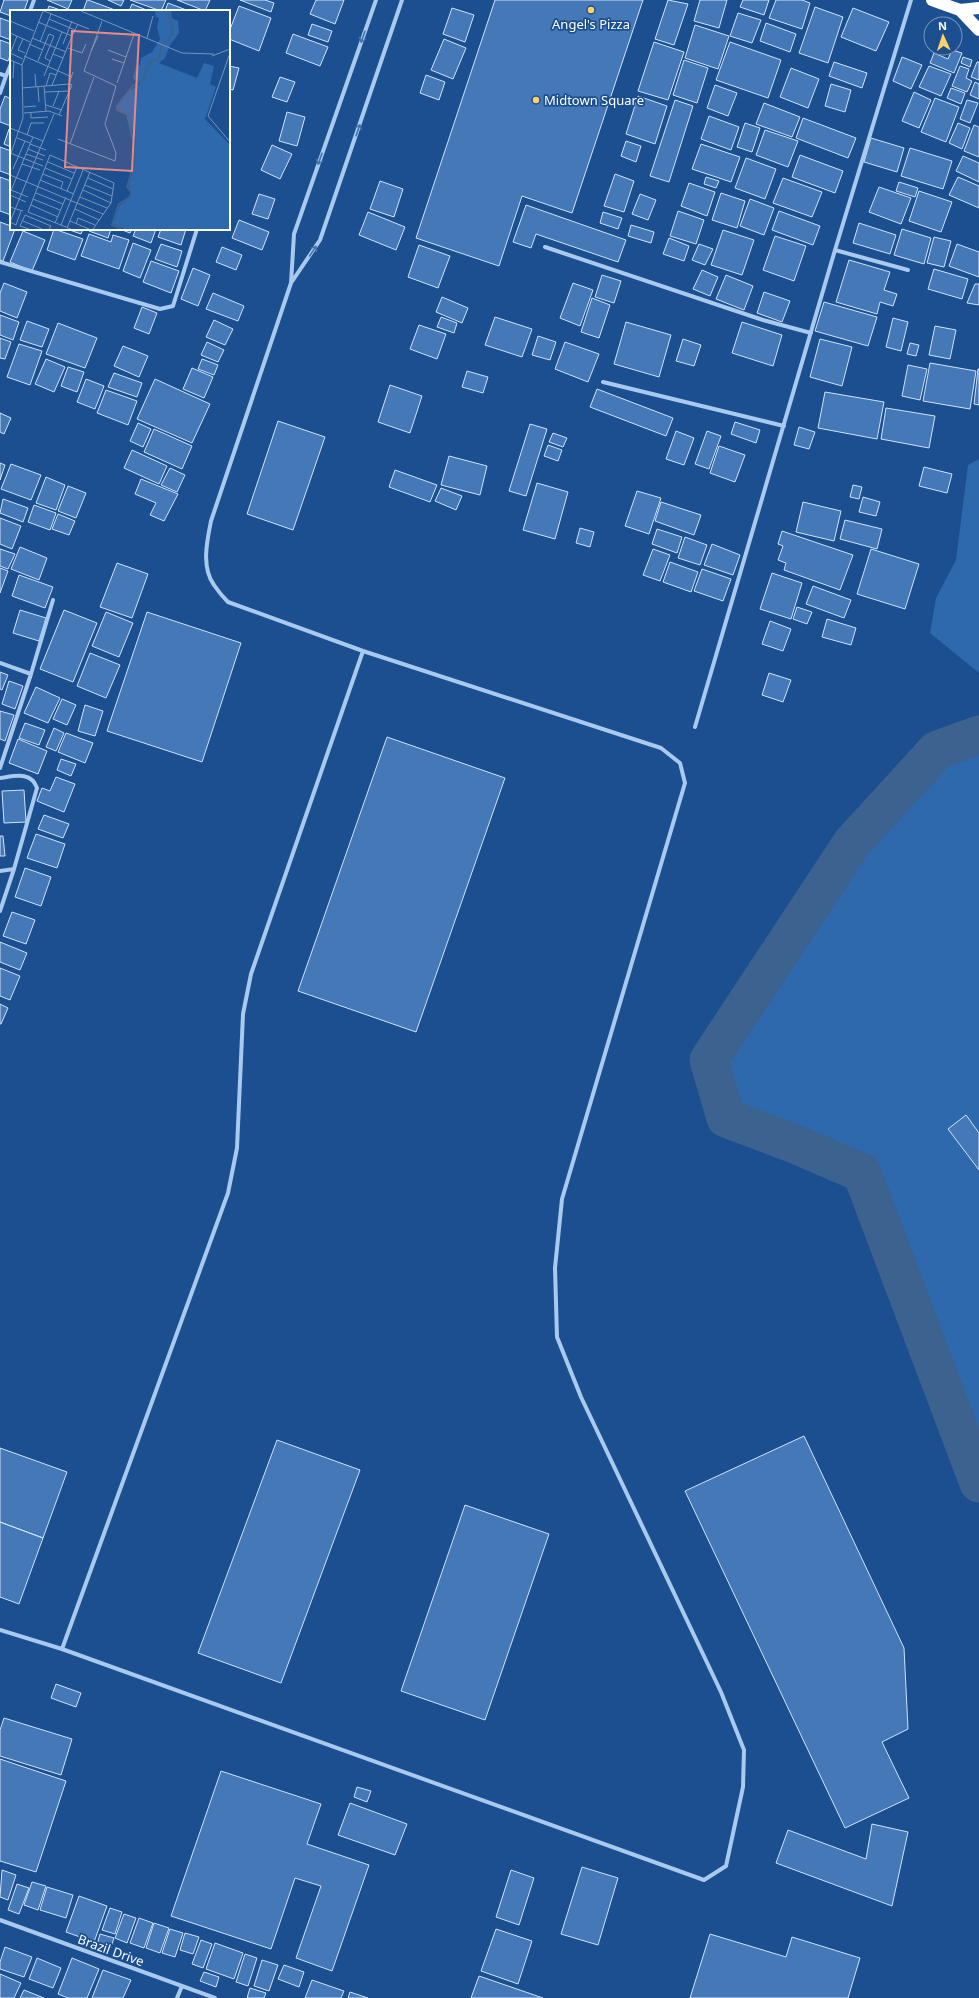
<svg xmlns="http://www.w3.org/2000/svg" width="979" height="1998" viewBox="0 0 979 1998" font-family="'Noto Sans',sans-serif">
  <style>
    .green { fill: #2e69ad }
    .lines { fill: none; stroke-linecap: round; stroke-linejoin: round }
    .river { stroke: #3c6290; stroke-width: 39 }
    .building { fill: #4478b7; stroke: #cfe3fa }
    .street { stroke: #a9c9ee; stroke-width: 4 }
    .highway { stroke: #fff; stroke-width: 12 }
    .oneway { stroke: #4674ac }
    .poi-dot { fill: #ffd166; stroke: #1b4f8f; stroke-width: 1.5 }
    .labels { text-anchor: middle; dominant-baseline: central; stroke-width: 3.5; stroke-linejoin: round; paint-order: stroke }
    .poi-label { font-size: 13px; fill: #fff; stroke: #1b4f8f }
    .street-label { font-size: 13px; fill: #fff; stroke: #1b4f8f }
    .inset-river { fill: none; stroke: #3c6290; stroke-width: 2 }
    .inset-road { fill: none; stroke: #7695bc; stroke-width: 1 }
    .view { fill: #e88989; fill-opacity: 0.15; stroke: #e88989; stroke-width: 2 }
    .inset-edge { fill: none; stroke: #fff; stroke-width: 2 }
  </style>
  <rect width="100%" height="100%" fill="#1b4f8f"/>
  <path class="green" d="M979,459V673L930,633L936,598L956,560L968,465Z
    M979,745V1461L868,1166L735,1112L718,1063L860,846L943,759Z"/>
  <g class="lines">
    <path class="river" d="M979,735L937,750L852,843L709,1060L726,1118L800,1146L862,1173L979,1483"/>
  </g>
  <path class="building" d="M4,0H28L24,11H11V16L0,12Z
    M47,0H72L68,9Z
    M87,0H88L115,10L83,11Z
    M108,0H124L121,6Z
    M130,0H166L161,11Z
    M177,0H210L205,11Z
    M240,0H265L274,3L271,12Z
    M316,0H344L335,24L310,14Z
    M495,0H643L572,213L522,196L499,266L416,238Z
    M668,0L688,4L674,45L655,39Z
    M700,0H727L719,28L694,21Z
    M743,0H769L764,15L740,7Z
    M776,0H802L810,3L802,29L769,18Z
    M168,3L189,11H165Z
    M132,4L149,11H129Z
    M49,6L63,11H47Z
    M239,6L271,18L259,51L229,39V32Z
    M815,7L843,17L828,63L799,53Z
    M452,8L474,15L465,42L443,34Z
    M853,8L889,22L876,51L841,37Z
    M738,13L761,20L752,43L730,36Z
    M0,18L11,22V40L0,36Z
    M766,23L796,34L790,52L760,41Z
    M312,24L332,31L328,42L308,35Z
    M695,25L729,36L718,69L685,58Z
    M293,34L328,47L320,66L286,53Z
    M444,39L466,48L453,79L431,70Z
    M0,40L11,44V53L8,61L0,58Z
    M654,42L684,52L668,100L638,91Z
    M730,42L781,60L768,98L716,80Z
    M952,50L962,53L954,73L930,63L934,53L948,59Z
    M902,57L922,65L911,89L893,81Z
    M963,57L972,60L970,67L961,63Z
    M684,60L708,68L697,103L673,95Z
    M834,62L867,73L862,88L829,76Z
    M977,62H979V80L971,77Z
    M229,66L239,68L233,90L229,89Z
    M929,66L951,74L941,96L919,87Z
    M960,66L969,69L966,78L972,81L967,92L952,86Z
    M791,68L819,79L808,108L780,97Z
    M426,75L445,82L439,100L420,93Z
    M280,77L295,82L287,102L272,97Z
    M975,82L979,84V99L970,95Z
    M831,84L851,90L845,112L825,106Z
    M715,85L737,93L728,116L707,108Z
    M951,88L965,93L961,104L947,98Z
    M914,92L931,100L919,128L902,121Z
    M5,96L11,99V126L0,122V109Z
    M638,96L667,106L655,144L626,134Z
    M935,98L959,107L946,142L921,132Z
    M675,100L693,106L669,182L650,176Z
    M967,100L978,103L970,123L960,119Z
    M764,103L800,117L792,137L756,124Z
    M287,112L305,117L297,146L279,141Z
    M709,116L739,127L731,150L701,139Z
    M803,118L856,138L848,158L796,138Z
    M745,123L760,128L752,152L737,147Z
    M958,123L970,128L962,149L949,143Z
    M974,125L979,127V157L964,151Z
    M9,129L11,130V147L4,144Z
    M765,130L798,141L788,167L756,155Z
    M871,138L904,148L897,172L864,162Z
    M626,141L641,146L636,162L621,156Z
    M701,144L740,157L731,182L692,169Z
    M272,145L292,154L280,179L261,170Z
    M0,147L11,151V175L0,171Z
    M910,148L952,161L943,189L901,176Z
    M800,155L843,171L835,193L792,177Z
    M963,156L979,163V182L956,171Z
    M746,158L776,169L765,199L735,188Z
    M615,174L634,181L624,212L604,206Z
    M0,177L11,181V215L0,211Z
    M706,177L719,181L716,188L704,184Z
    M958,177L979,186V208L949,195Z
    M783,178L822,192L812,217L773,203Z
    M380,181L403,189L394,217L370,209Z
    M899,182L918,188L915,197L896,191Z
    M689,183L715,192L707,216L681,206Z
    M879,187L911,198L901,224L869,212Z
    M919,191L952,202L941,232L909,221Z
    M721,193L745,201L737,228L712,220Z
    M259,194L275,199L268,219L252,214Z
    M640,194L656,200L648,220L632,214Z
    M750,199L774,208L764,235L740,226Z
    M526,205L626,240L618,262L536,234L531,248L513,242Z
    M678,211L704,220L696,244L670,236Z
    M779,211L820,226L813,245L772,230Z
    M368,212L405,227L396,250L359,235Z
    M603,212L622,218L618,229L600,223Z
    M239,220L269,232L262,250L232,238Z
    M0,222L11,226V229H15L3,261L0,260Z
    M859,223L896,235L890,254L853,243Z
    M631,225L654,232L651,243L628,236Z
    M54,229L83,239L75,260L47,250Z
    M67,229H83L81,234Z
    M90,229H111L108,238L89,231Z
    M120,229H132L130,233Z
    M136,229H156L151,243L133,236Z
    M161,229H186L181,245L158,237Z
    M902,229L931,238L924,264L894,255Z
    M723,230L754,240L742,275L711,265Z
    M23,231L45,240L32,271L10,262Z
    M89,234L111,242L113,235L129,240L119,269L81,256Z
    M775,236L806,246L794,281L763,270Z
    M934,237L951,241L944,267L927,263Z
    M669,238L689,246L684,261L663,254Z
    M133,243L151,250L140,278L123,271Z
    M161,244L182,251L177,267L155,259Z
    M699,244L713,249L705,265L692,260Z
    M957,244L979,252V277L949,266Z
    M419,245L450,256L438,288L408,277Z
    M222,247L242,255L236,270L216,262Z
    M849,260L890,272L884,290L897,294L893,306L880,302L877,314L836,302Z
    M151,261L179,271L171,293L143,282Z
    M193,268L210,275L198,306L181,299Z
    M934,269L968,279L962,299L928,289Z
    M702,270L718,277L710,296L693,289Z
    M602,275L621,281L614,303L595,297Z
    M726,275L753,286L744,310L716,299Z
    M4,283L27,292L17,318L0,311V293Z
    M573,283L593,290L580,326L560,318Z
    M975,284H979V305L967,303Z
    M764,292L790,301L782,322L757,313Z
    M213,293L244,306L238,321L206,309Z
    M442,297L468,308L462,323L436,312Z
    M592,298L610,305L599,338L581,332Z
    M824,302L877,317L868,346L815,331Z
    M142,307L157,313L149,334L134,328Z
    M0,315L19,322L13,340L0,335Z
    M441,317L457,323L454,333L437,327Z
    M495,317L532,329L522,357L485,345Z
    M893,318L908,322L901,351L886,347Z
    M214,320L233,329L225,345L206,337Z
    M27,321L49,329L42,347L20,340Z
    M626,322L671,335L659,377L614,364Z
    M742,322L782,335L773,366L732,353Z
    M58,323L97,338L85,368L46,354Z
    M419,325L446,334L437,359L410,349Z
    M935,326L956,330L950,359L929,355Z
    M538,336L556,342L550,360L532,355Z
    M0,338L11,342L5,359L0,358Z
    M683,339L701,345L694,366L676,361Z
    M820,339L852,347L842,386L810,377Z
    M207,342L224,350L218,362L201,355Z
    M565,342L599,354L588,382L555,369Z
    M910,343L919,345L916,356L907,354Z
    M19,344L42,351L30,385L7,377Z
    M123,346L148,356L139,377L114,366Z
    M46,359L65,367L54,392L35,384Z
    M202,359L218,365L214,375L198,369Z
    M930,363L976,371L970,409L923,401Z
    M908,365L927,369L920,400L902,396Z
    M68,367L84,372L77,392L61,386Z
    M192,368L213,377L204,398L183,389Z
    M978,369H979V405L974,404Z
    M467,371L488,377L483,393L462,387Z
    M114,373L142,383L137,397L108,387Z
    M86,379L104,386L95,409L77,402Z
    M155,379L210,404L192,443L137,419Z
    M390,385L422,396L410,433L378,422Z
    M597,389L673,418L666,436L590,407Z
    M106,390L137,401L128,425L97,413Z
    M825,392L884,402L877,439L818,428Z
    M886,408L935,416L929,448L881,439Z
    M0,413L11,418L4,434L0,432Z
    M278,421L325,437L293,530L247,514Z
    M735,422L760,430L756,443L731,434Z
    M138,423L151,429L143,447L130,441Z
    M530,424L547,429L526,496L509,491Z
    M799,427L815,432L809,449L794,445Z
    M154,429L192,446L182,469L144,452Z
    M676,431L694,438L684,465L666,459Z
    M707,431L721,436L709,469L695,464Z
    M553,433L567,438L563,447L549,442Z
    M548,445L562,450L558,461L544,456Z
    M719,446L745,455L735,482L710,473Z
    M132,450L167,466L159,484L124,468Z
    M449,456L487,466L480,495L441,485Z
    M0,463L5,465L0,480Z
    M11,464L41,475L31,500L1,489Z
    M924,467L952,474L947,493L919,486Z
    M170,468L185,475L177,492L161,485Z
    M395,470L437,485L430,502L389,487Z
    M46,477L65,485L56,510L36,503Z
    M141,479L178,494L164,521L150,515L156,503L135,494Z
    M537,483L568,492L555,539L523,530Z
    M853,485L862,487L859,499L850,497Z
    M68,486L86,493L76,518L58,511Z
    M441,488L462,496L456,510L435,501Z
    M637,491L661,498L649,534L625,526Z
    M863,497L880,502L876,516L859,512Z
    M3,499L28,508L23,522L0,513Z
    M661,502L701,515L694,535L655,521Z
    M803,502L841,511L834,541L796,532Z
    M34,505L56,513L50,530L28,522Z
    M58,514L75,521L69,535L52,529Z
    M0,518L21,526L12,549L0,544Z
    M845,520L882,529L877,549L840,539Z
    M580,528L594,532L590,547L576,543Z
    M657,529L682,537L677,553L652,544Z
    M782,531L853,555L840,590L784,570L786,563L778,560L783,546L778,544Z
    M685,537L707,545L700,565L678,558Z
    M712,544L740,555L733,575L704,565Z
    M20,547L47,558L39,580L11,569Z
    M0,549L15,554L8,569L0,566Z
    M653,549L670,555L660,581L643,575Z
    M871,549L919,564L905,609L857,594Z
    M670,562L698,572L691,592L663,582Z
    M117,563L148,574L132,618L100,607Z
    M0,568L8,571L0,593Z
    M702,569L731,579L723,601L694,591Z
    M772,573L802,583L791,619L760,609Z
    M19,575L53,587L45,608L12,596Z
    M813,586L851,600L844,618L806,604Z
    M797,607L812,612L807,624L793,619Z
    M20,610L46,618L39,641L13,633Z
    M64,610L97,623L73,682L40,669Z
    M106,612L133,623L119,657L92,646Z
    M147,612L241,643L202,762L107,731Z
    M827,619L856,628L851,645L822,637Z
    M770,621L791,629L783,651L762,644Z
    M90,653L120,665L106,698L77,686Z
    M0,672L8,675L2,690L0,689Z
    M769,673L791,680L783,702L762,695Z
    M9,681L23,686L15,709L2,704Z
    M36,687L60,698L48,723L24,713Z
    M62,699L76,705L67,725L53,719Z
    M85,705L103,711L95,736L78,731Z
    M0,711L14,715L5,741L0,739Z
    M25,723L45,730L39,745L19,738Z
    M54,728L64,733L56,751L46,747Z
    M66,733L93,743L85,763L58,752Z
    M387,737L505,778L416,1032L298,991Z
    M18,739L47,751L38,774L9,763Z
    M61,759L76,764L71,776L57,770Z
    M56,777L75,784L64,812L37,801L42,788L50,791Z
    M24,790L26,822L4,823L2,791Z
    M44,815L69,824L63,838L38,829Z
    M36,834L65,844L57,868L27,858Z
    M0,836H3L5,856H0Z
    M25,868L51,877L41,906L15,897Z
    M12,912L35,920L26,944L3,936Z
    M0,942L27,953L20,970L0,962Z
    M0,968L20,976L10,1000L0,996Z
    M0,1004L8,1008L1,1024H0Z
    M966,1115L979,1133V1170L948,1129Z
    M804,1436L904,1648L908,1729L882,1742L909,1798L845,1828L685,1491Z
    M277,1440L360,1470L281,1683L198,1653Z
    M0,1448L67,1472L43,1538L0,1522Z
    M465,1505L549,1534L485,1720L401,1691Z
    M0,1522L43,1538L19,1604L0,1597Z
    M56,1684L81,1693L76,1707L51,1698Z
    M4,1718L72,1739L61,1775L0,1756V1730Z
    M0,1759L66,1781L36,1872L0,1861Z
    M221,1771L321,1804L307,1844L369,1865L332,1971L296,1958L321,1886L295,1878L271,1949L171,1916Z
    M357,1787L371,1791L367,1802L354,1797Z
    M350,1803L407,1824L395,1855L338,1835Z
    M872,1824L908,1832L892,1906L776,1863L788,1830L866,1859Z
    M582,1867L618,1878L598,1945L561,1934Z
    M2,1870L16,1875L8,1900L0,1897Z
    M511,1870L534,1878L519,1925L496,1917Z
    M32,1882L46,1886L38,1910L24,1905Z
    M17,1884L29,1888L19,1914L8,1910Z
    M47,1887L73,1895L66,1918L40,1910Z
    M79,1896L107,1906L94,1942L66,1932Z
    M110,1908L122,1912L115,1934L102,1930Z
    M124,1914L136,1918L127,1943L115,1938Z
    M139,1918L153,1923L144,1948L130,1943Z
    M154,1923L169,1928L160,1953L146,1948Z
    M170,1929L183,1933L175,1957L162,1953Z
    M496,1929L532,1941L518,1984L481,1971Z
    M185,1933L199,1937L193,1954L180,1950Z
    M100,1934L114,1938L110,1950L97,1945Z
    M710,1934L786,1957L792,1937L860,1958L848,1998H690Z
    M201,1940L212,1944L203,1968L192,1964Z
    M215,1943L243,1953L234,1979L206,1969Z
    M5,1947L32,1957L24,1977L0,1969V1962Z
    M245,1954L257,1958L248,1986L236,1982Z
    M37,1958L61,1968L53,1988L29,1979Z
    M72,1958L99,1969L87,1998H68L58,1994Z
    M262,1960L278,1965L269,1991L254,1986Z
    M284,1965L304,1972L299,1987L278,1979Z
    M103,1970L131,1980L123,1998H92Z
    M204,1972L219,1977L216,1987L200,1981Z
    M0,1974L21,1983L14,1998H0Z
    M479,1976L543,1998H471Z
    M312,1980L344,1991L341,1998H305Z
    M250,1988L266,1993L264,1998H247Z
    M24,1990L44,1998H20Z
    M350,1992L368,1998H348Z"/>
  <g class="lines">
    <path class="street" d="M30,11L34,0
      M0,74L6,76L0,93
      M6,76L11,64
      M545,247L763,320L811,333
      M835,250L908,270
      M0,262L160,309L173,306L197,229
      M291,283L294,234L376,0
      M603,382L784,426
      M0,663L31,674
      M695,727L835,250L911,0
      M0,768L31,674L53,600
      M0,778C15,776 31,771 37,788L14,869L0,911
      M0,871L14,869
      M0,1630L62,1649L704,1880L726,1866L743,1787L744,1750L721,1692L581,1397L557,1337L555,1268L562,1199L685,783L680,763L661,748L363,651L228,602C223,597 218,591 214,585C201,567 207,541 211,521L291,283L320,240L402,0
      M62,1649L228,1193L237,1148L243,1014L251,974L363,651
      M0,1920L215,1998
      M177,1998L182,1986"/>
    <path class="highway" d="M932,0L960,10L979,8
      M960,10L979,30"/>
  </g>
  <defs><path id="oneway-shaft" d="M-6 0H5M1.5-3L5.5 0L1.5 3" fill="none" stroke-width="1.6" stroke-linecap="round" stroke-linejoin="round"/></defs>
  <g class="oneway">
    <use href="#oneway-shaft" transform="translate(363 37) rotate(109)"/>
    <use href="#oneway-shaft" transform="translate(358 130) rotate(-71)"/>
    <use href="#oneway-shaft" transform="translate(320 159) rotate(109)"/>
    <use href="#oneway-shaft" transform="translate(313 251) rotate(-56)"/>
  </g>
  <g class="poi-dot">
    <circle cx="591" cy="10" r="4"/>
    <circle cx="536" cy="100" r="4"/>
  </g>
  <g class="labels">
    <g class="poi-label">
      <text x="591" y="24">Angel's Pizza</text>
      <text x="544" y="100" text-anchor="start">Midtown Square</text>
    </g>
    <g class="street-label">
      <text transform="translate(111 1950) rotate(20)">Brazil Drive</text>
    </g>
  </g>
  <g transform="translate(10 10)">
    <rect width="220" height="220" fill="#1b4f8f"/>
    <path d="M145,1H161L162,8L168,11L169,23L160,35L155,48L149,53L187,68L194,53L204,56L200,74L206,77L195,109L220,135V219H114L103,214L110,195L121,187V182L118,177L126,150L125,128L117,104L108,100L107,96L118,82L130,74L123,68L126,56L130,55L131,48L142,42L150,29L147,17L149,8L146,7Z" fill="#2e69ad"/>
    <path class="inset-river" d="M111,219L102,215L109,194L120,187L121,182L117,177L125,150V139L117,104L107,100V96L123,76L133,70L139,53L149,48L152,33L159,30L162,24V16L157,1"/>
    <path class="inset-road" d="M34,1L79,19M71,1L172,43L204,44M39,9L65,20M0,11L24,21M28,12L62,26L42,75M0,23L20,32M62,26L68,14M22,28L56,42M137,28L143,6M13,29L8,40L15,43M30,32L41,4M19,34L33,40M53,34L62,11M58,38L72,43L76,34M98,40L116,47M81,41L88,26M0,43L13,49M220,43L198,106L220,132M0,44L7,26M43,44L52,22M14,46L62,67M202,46L220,39M102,49L114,53M0,50L12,55M28,51L39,24L44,26L35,48L40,51M25,64L26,77M34,66L43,44L53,48M3,68L4,52M107,73L124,24M34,76L36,101M36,76L40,63L46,65M28,77L29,92M12,78L59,74M35,82L60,81M36,95L52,100M43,96L49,81M14,97L26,96M14,103L39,101L52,106M21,103V108L38,107M49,105L62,75L59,74L63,62M0,118L33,131M17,125L21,113H34M7,128L20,133M48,129L105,151L106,143L95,114L106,76L74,61L92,11M20,134L36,140M60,134L84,67M18,139L35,146M0,143L33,156M16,144L33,150M0,146L13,108L12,55L33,1M38,152L64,163M12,154L30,160M35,158L62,169M3,159L15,131M33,164L53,172L51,178M0,165L93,204M78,168L103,179M30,170L64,184M75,175L102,186M1,180L18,187M73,180L101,193M57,181L67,157M0,183L23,127M26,183L53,194M0,185L16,192M70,187L97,198M23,189L50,200M21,195L48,207M0,197L13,201M65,199L89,210M13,211L32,219M60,211L79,219M0,212L44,104M0,212L6,215L11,201M45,213L56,187M66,214L68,208L85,215M51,215L73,160M57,218L80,162M19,219L10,216L15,205L41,216L39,219M61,219L18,202L40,145L104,173L101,193L83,219"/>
    <path class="view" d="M62,21L129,25L122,161L55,157Z"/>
    <rect width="220" height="220" class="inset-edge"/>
  </g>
  <g transform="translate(943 36) rotate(357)"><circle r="19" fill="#1b4f8f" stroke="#7695bc"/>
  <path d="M0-3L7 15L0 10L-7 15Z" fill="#ffd166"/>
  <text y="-6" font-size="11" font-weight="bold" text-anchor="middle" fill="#ffffff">N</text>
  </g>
</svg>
